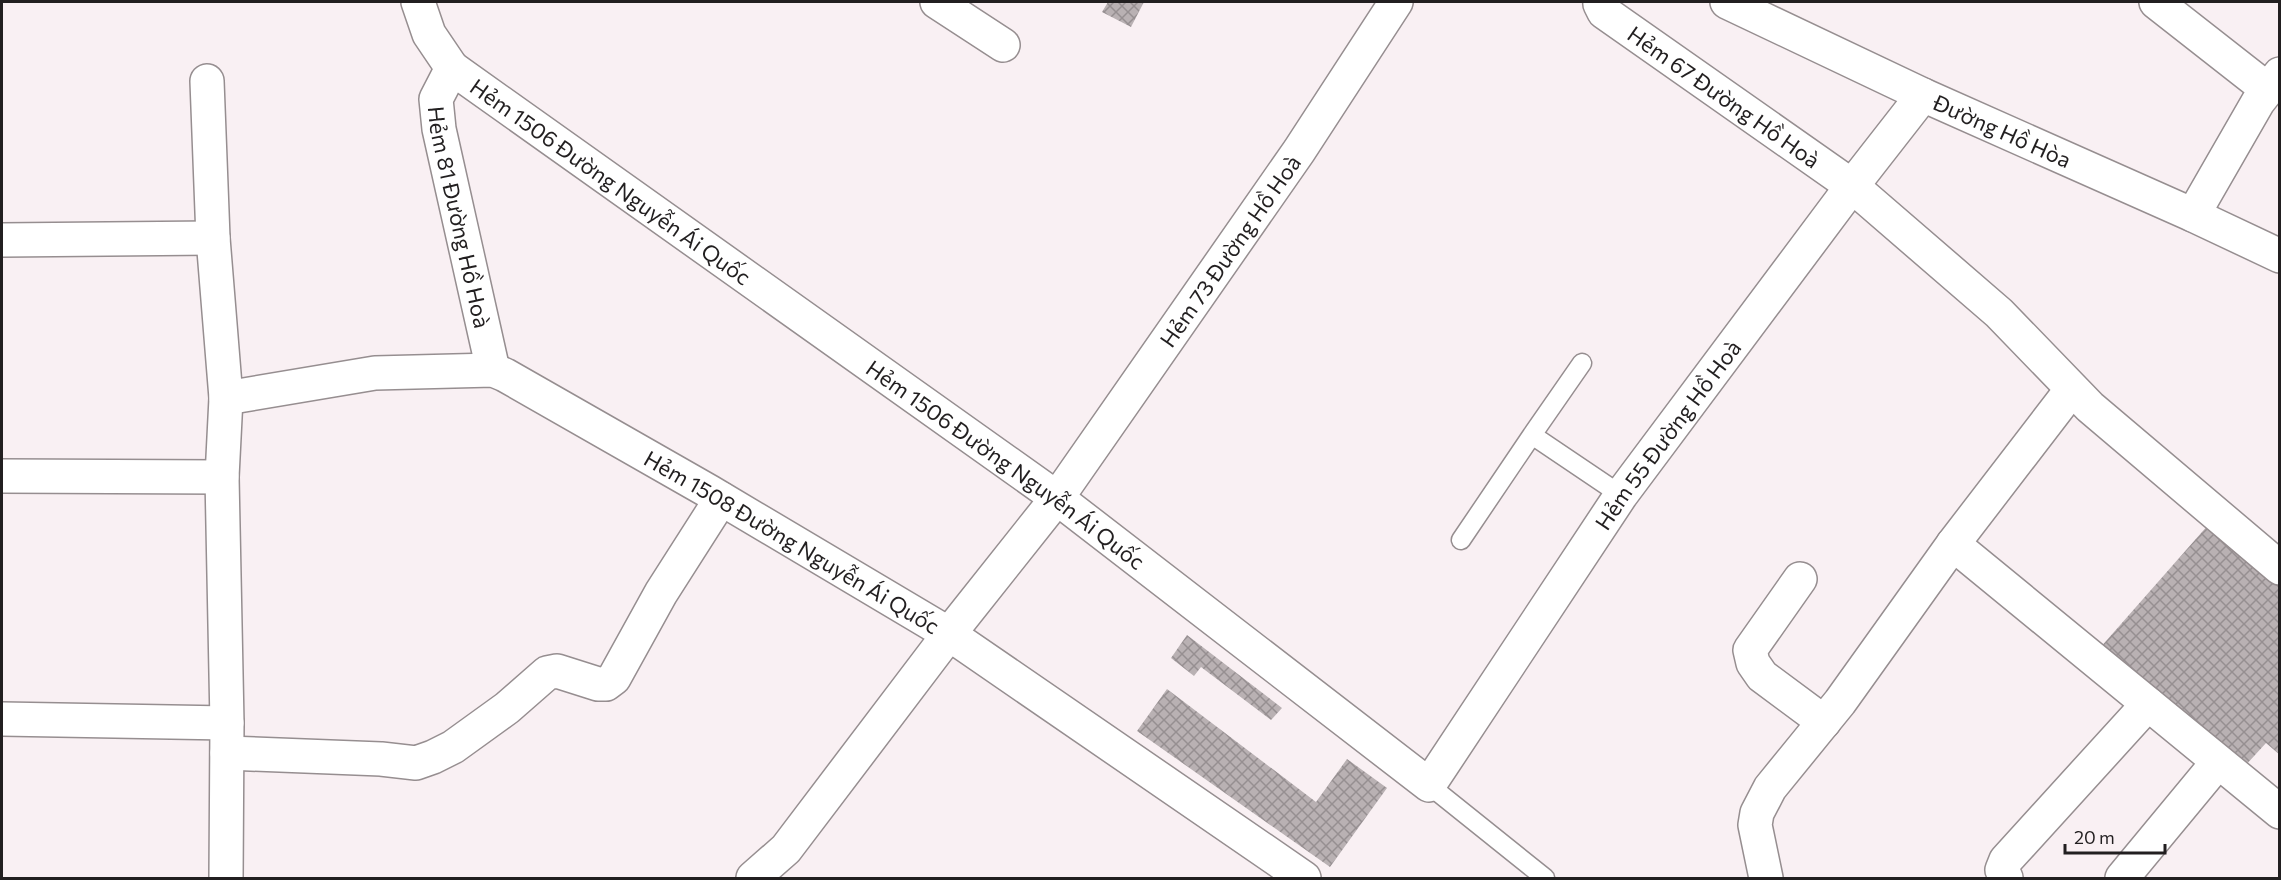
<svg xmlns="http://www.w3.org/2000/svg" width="2281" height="880" viewBox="0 0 2281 880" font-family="Commissioner,sans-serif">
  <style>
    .building { fill: url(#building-cross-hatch) }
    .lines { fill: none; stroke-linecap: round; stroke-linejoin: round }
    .service-casing { stroke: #968e90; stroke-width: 21 }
    .minor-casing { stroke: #968e90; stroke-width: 36 }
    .service { stroke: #fff; stroke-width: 18 }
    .minor { stroke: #fff; stroke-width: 33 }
    .labels { text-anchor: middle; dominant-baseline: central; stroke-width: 5; stroke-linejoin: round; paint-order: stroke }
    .street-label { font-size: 22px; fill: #221f20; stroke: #f9f0f3 }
  </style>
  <defs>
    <pattern id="building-cross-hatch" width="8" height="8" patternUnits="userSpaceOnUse" patternTransform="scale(1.5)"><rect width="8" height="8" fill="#b9b1b3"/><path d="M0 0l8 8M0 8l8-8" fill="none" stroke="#968f91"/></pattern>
  </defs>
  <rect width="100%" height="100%" fill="#f9f0f3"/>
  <path class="building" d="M1108,2H1144L1131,27L1102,12Z
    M2209,524L2280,585V755L2266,743L2244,767L2099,649Z
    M1187,635L1282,708L1271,720L1201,667L1194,676L1171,658Z
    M1167,689L1316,802L1347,759L1387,788L1330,867L1137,731Z"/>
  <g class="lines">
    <defs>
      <path id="service" d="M1582,363L1532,435L1621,495
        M1461,540L1532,435
        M1429,785L1545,878"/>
      <g id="minor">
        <path id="s1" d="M418,2L429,34L452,68L436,99L439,129L493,370"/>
        <path d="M937,2L1003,45"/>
        <path id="s2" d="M1601,2L1600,4L1604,12L1852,186L1999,313L2090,407L2280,568"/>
        <path id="s3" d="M1727,2L1923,95L2193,215L2280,256"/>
        <path d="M2156,2L2267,89"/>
        <path id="s4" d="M452,68L1057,498L1429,785L1621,495L1852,186L1923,95"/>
        <path d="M207,81L213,238L226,398L222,477L227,723L226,878"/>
        <path d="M2193,215L2258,102L2280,74"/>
        <path d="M2,240L213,238"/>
        <path id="s5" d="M226,398L375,373L493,370L505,375L710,492L949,634L1304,878"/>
        <path d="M2,476L222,477"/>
        <path d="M1953,544L2280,812"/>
        <path d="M1800,579L1750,650L1753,663L1762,676L1824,722"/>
        <path d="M2,719L227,723"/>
        <path d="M227,753L381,759L416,763L433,757L453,747L507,708L547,673L557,671L598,684H606L614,678L661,593L721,499"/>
        <path id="s6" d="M753,878L786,849L949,634L1057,498L1299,151L1396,2"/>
        <path d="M1766,878L1755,825L1757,813L1770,788L1840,702L1953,544L2072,389"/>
        <path d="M2006,878L2002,870L2006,860L2148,704"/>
        <path d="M2122,878L2218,762"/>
      </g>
    </defs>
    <use href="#service" class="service-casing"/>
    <use href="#minor" class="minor-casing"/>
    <use href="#service" class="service"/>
    <use href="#minor" class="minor"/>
  </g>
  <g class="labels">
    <g class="street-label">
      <text stroke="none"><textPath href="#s2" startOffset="158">Hẻm 67 Đường Hồ Hoà</textPath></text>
      <text stroke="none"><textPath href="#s3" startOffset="304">Đường Hồ Hòa</textPath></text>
      <text stroke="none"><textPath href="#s4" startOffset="195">Hẻm 1506 Đường Nguyễn Ái Quốc</textPath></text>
      <text stroke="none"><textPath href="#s1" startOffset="230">Hẻm 81 Đường Hồ Hoà</textPath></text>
      <text stroke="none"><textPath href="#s6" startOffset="789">Hẻm 73 Đường Hồ Hoà</textPath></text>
      <text stroke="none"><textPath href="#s4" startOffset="1636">Hẻm 55 Đường Hồ Hoà</textPath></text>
      <text stroke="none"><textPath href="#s4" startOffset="681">Hẻm 1506 Đường Nguyễn Ái Quốc</textPath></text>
      <text stroke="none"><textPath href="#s5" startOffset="614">Hẻm 1508 Đường Nguyễn Ái Quốc</textPath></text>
    </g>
  </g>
  <rect width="2281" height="880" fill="none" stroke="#221f20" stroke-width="6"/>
  <path d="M2065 844v9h100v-9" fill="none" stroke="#221f20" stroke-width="3"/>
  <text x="2074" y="844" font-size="18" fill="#221f20" stroke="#f9f0f3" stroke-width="4.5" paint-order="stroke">20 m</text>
</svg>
